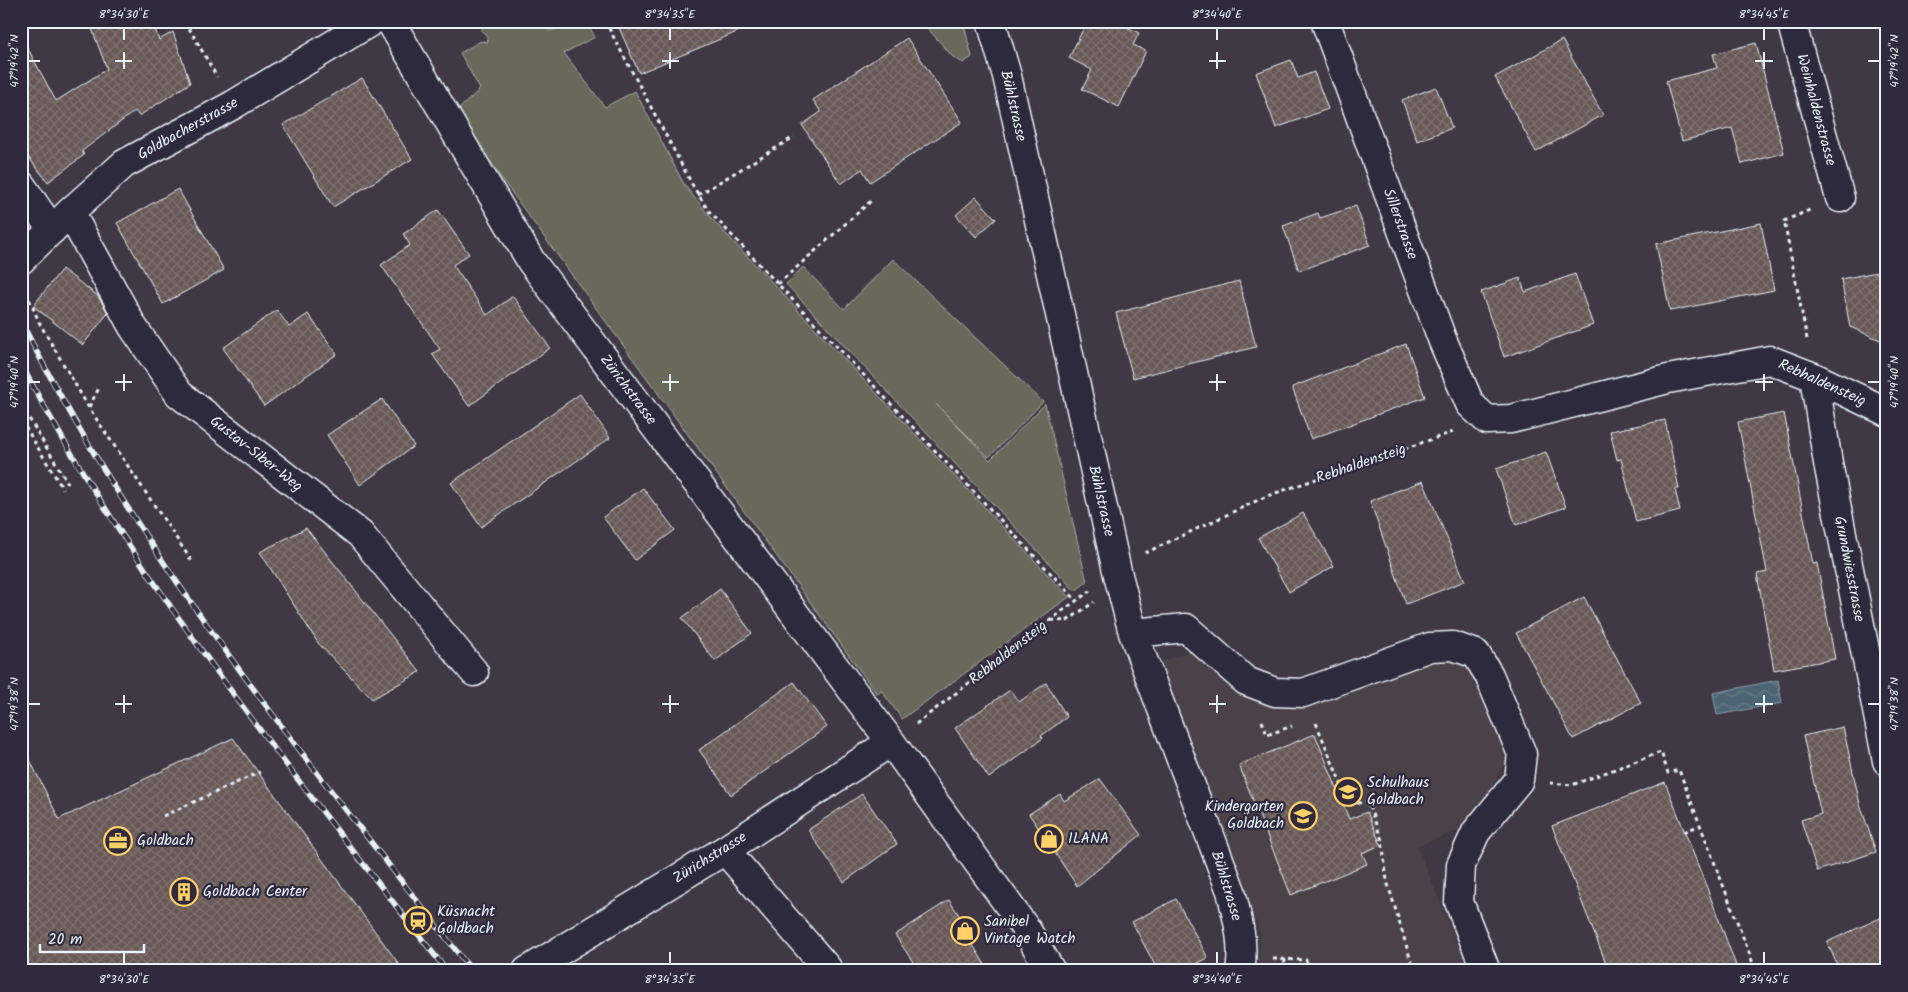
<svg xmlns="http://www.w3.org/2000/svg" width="1908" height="992" viewBox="0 0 1908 992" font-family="Kalam,sans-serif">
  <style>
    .built { fill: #4c4249 }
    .grass { fill: #67695a; stroke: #a8ada9 }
    .water { fill: url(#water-waves); stroke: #8a9da9 }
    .building { fill: url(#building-cross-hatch); stroke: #e8f1f8 }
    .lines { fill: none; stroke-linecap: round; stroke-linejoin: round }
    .minor-casing { stroke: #e8f1f8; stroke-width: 31 }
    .path { stroke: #e8f1f8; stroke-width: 3; stroke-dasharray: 4 4; stroke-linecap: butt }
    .minor { stroke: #2f2a3d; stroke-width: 28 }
    .rail-casing { stroke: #e8f1f8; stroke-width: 5.5 }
    .rail { stroke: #2f2a3d; stroke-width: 4; stroke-dasharray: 11; stroke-linecap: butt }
    .ticks { fill: none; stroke: #e8f1f8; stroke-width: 2 }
    .labels { text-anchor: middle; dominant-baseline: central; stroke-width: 4.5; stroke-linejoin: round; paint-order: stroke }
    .street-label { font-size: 15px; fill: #e8f1f8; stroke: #2f2a3d }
    .poi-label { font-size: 15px; fill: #e8f1f8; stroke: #2f2a3d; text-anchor: start }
    .neatline { fill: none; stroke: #e8f1f8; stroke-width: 2 }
    .ticks-label { font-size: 12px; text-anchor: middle; fill: #e8f1f8 }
  </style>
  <defs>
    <pattern id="water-waves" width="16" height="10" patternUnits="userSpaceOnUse" patternTransform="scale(1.25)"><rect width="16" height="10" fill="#4c6574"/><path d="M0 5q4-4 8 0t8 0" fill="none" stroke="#667c89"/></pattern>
    <pattern id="building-cross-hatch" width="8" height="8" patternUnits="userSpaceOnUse" patternTransform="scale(1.25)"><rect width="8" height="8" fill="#685956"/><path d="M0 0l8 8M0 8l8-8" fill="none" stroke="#7e716f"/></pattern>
  </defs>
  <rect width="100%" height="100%" fill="#403844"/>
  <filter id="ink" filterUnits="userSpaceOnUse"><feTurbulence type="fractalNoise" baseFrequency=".02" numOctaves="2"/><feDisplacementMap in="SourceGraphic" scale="10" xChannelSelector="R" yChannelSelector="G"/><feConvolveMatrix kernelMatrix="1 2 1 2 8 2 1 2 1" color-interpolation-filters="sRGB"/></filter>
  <g filter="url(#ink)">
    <path class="built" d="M1189,651L1260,704L1304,709L1437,658L1463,664L1478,684L1507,759L1470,826L1417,846L1468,971H1258L1260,933L1158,663Z"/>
    <path class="grass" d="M486,21H537L540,26L550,31L579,21H586L595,37L564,53L605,107L635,91L685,186L712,219L1069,597L902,719L881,690L877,694L499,175L457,111L480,89L460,53L481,41L488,42L486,34L481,31Z
      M921,21H963L972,57L963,63L953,57Z
      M893,259L1043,402L989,457L936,404L990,460L1045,404L1087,582L1075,591L786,284L803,267L844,309Z"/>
    <path class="water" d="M1778,680L1782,703L1717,715L1713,693Z"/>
    <path class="building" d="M89,21H152L159,40L173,32L190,83L139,116L135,111L82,151L84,155L48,182L21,148V36L56,101L107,69Z
      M616,21H761V22L639,73Z
      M1087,21H1115L1139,33L1133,45L1146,51L1119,107L1082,89L1092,70L1069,58Z
      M907,38L962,122L870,182L862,169L841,184L802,125L821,112L813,100Z
      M1562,40L1603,115L1536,152L1495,77Z
      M1756,43L1784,153L1742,164L1732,128L1682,141L1666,81L1717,68L1713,54Z
      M1291,60L1298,78L1314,72L1328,109L1276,128L1256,73Z
      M362,78L412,159L333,207L283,125Z
      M1436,87L1452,128L1417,141L1402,100Z
      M178,189L224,270L163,304L117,223Z
      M976,197L996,219L976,237L956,215Z
      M1356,206L1370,245L1299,271L1283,226L1318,213L1320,218Z
      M438,210L469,254L453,265L487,315L513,296L550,348L469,406L432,354L440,349L381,265L410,245L403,234Z
      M1761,223L1774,290L1670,311L1656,244Z
      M62,269L98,296L108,313L83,345L33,306Z
      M1887,270V343L1850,327L1841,279Z
      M1575,274L1593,325L1504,357L1481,292L1520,278L1525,292Z
      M1239,281L1256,347L1133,378L1116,313Z
      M277,310L289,327L308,314L337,354L264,406L223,348Z
      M1406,344L1425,397L1311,439L1292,387Z
      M580,394L610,438L481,527L451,483Z
      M382,399L414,446L360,485L327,435Z
      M1784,413L1813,564L1817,563L1835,659L1774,670L1757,574L1767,572L1738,422Z
      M1665,420L1679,489H1675L1680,511L1636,522L1621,459L1617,460L1610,431Z
      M1546,452L1566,507L1516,525L1496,469Z
      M1423,481L1465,581L1406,604L1370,501Z
      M643,488L675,530L635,560L603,517Z
      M1303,513L1334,566L1289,592L1258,538Z
      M306,528L420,672L372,699L318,643L260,552Z
      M720,589L752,633L715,661L682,618Z
      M1584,597L1641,703L1573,739L1516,633Z
      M794,682L827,727L731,795L699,750Z
      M1046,683L1067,717L1041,736L1043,738L989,778L955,728L1010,690L1019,702Z
      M1843,727L1860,804L1876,852L1817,871L1801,820L1821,814L1803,736Z
      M1315,734L1349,819L1367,812L1381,845L1362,853L1367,864L1291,895L1239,765Z
      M233,738L404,971H21V742L59,819Z
      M1100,779L1141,835L1077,886L1029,814L1060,794L1064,801Z
      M1665,782L1707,888L1738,971H1609L1552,826Z
      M862,794L897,844L844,882L808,830Z
      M1176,899L1208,958L1183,971H1158L1132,922Z
      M949,900L973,936L969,939L989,971H919L895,935Z
      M1887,915V971H1840L1827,942Z"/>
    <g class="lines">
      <defs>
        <path id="minor" d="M390,21L531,261L891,742L1026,929L1051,971
          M991,21L1007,76L1117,571L1133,633L1231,891C1237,917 1245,944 1240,971
          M1325,21L1442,339L1470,404L1487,420L1511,419L1668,379L1770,360L1814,377L1887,412
          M1791,21L1840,198
          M21,185L52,230
          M70,212L133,327L179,394L360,534L474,672
          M21,260L70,212L124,164L233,105L372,21
          M1814,377L1828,463L1887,761
          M1133,633L1186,628L1246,681L1275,692L1303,693L1430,647L1453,646L1476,654L1489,675L1522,754L1519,780L1476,832L1461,865L1459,902L1486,971
          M725,850L827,968
          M527,971L725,850L891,742"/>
      </defs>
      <use href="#minor" class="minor-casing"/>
      <path class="path" d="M185,21L217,77
        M605,21L693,186L708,210L1076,600
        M698,195L794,137
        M778,284L872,200
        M26,292L40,324L89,408L193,563
        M1807,339L1784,221L1812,209
        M21,405L69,485
        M89,407L99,388
        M21,420L63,489
        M1145,553L1267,496L1453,432
        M1051,620L1067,621L1094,602
        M1262,721L1267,735L1292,726
        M1316,723L1350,805L1367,801L1382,840L1387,881L1414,971
        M916,724L1065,609L1090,591
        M1550,783L1572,785L1661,752L1668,773L1679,770L1756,971
        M163,816L260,772
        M1684,832L1700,825
        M1273,959L1306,960L1310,971
        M1284,971L1285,959"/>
      <use href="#minor" class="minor"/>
      <defs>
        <path id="rail" d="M21,321C139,558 310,763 472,971
          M21,364C137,583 295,776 447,971"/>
      </defs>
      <use href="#rail" class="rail-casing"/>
      <use href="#rail" class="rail"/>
    </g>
  </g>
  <path class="ticks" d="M124,28V40M670,28V40M1217,28V40M1764,28V40M124,52V69M670,52V69M1217,52V69M1764,52V69M28,61H40M115,61H132M662,61H679M1209,61H1226M1755,61H1773M1868,61H1880M124,374V391M670,374V391M1217,374V391M1764,374V391M28,382H40M115,382H132M662,382H679M1209,382H1226M1755,382H1773M1868,382H1880M124,695V713M670,695V713M1217,695V713M1764,695V713M28,704H40M115,704H132M662,704H679M1209,704H1226M1755,704H1773M1868,704H1880M124,952V964M670,952V964M1217,952V964M1764,952V964"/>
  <defs>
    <symbol id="school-ring" viewBox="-11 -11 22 22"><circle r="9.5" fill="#2f2a3d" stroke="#ffd166" stroke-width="1.5"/><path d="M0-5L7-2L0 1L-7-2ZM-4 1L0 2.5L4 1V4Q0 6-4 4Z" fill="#ffd166"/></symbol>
    <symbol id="shop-ring" viewBox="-11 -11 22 22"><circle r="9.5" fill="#2f2a3d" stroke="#ffd166" stroke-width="1.5"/><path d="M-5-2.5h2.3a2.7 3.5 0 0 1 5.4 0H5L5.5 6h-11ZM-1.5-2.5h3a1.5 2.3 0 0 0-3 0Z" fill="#ffd166"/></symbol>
    <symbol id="office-ring" viewBox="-11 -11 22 22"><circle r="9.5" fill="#2f2a3d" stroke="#ffd166" stroke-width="1.5"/><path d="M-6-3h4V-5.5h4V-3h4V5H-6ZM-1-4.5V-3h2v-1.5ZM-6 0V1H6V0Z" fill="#ffd166"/></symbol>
    <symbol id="building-ring" viewBox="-11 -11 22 22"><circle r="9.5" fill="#2f2a3d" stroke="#ffd166" stroke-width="1.5"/><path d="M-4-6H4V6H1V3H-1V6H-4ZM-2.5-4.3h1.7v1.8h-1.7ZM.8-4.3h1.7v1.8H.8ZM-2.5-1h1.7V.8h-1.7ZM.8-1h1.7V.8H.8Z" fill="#ffd166"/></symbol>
    <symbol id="station-ring" viewBox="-11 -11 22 22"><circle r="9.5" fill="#2f2a3d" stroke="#ffd166" stroke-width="1.5"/><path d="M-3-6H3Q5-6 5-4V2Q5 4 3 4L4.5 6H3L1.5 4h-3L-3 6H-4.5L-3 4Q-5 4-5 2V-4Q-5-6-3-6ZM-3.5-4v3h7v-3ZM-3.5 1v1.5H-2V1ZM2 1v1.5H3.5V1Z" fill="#ffd166"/></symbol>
  </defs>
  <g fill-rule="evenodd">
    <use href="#school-ring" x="1332" y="776" width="32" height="32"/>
    <use href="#school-ring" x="1287" y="800" width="32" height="32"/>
    <use href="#shop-ring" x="1033" y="823" width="32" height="32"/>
    <use href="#office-ring" x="102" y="825" width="32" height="32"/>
    <use href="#building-ring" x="168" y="876" width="32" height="32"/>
    <use href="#station-ring" x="402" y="905" width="32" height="32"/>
    <use href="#shop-ring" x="949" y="915" width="32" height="32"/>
  </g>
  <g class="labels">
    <g class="street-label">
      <text transform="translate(1013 106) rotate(77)">Bühlstrasse</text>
      <text transform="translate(1816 110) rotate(75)">Weinhaldenstrasse</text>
      <text transform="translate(188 129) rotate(-29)">Goldbacherstrasse</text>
      <text transform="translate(1400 224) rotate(70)">Sillerstrasse</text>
      <text transform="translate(1822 383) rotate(24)">Rebhaldensteig</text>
      <text transform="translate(628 390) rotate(53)">Zürichstrasse</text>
      <text transform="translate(256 454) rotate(38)">Gustav-Siber-Weg</text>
      <text transform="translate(1361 464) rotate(-19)">Rebhaldensteig</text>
      <text transform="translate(1101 501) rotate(77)">Bühlstrasse</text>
      <text transform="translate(1849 569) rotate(79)">Grundwiesstrasse</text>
      <text transform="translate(1008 653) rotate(-38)">Rebhaldensteig</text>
      <text transform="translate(710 858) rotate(-32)">Zürichstrasse</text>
      <text transform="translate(1226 886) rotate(73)">Bühlstrasse</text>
    </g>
    <g class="poi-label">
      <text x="1367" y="783">Schulhaus<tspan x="1367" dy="17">Goldbach</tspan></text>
      <text x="1284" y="807" text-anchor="end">Kindergarten<tspan x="1284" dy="17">Goldbach</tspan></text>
      <text x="1068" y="839">ILANA</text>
      <text x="137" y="841">Goldbach</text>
      <text x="203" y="892">Goldbach Center</text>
      <text x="437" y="912">Küsnacht<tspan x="437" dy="17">Goldbach</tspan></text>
      <text x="984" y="922">Sanibel<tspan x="984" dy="17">Vintage Watch</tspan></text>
    </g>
  </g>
  <rect width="1908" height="992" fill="none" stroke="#2f2a3d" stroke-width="55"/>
  <path d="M40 944v8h104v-8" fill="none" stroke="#e8f1f8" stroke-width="2.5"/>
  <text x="48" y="944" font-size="15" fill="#e8f1f8" stroke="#2f2a3d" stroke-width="4" paint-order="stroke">20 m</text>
  <rect x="28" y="28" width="1852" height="936" class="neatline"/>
  <g class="ticks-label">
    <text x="124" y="18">8°34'30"E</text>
    <text x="670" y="18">8°34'35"E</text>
    <text x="1217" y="18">8°34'40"E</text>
    <text x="1764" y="18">8°34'45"E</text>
    <text transform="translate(14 61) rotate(-90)" y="4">47°19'42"N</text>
    <text transform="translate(1894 61) rotate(-90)" y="4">47°19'42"N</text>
    <text transform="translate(14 382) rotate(-90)" y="4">47°19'40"N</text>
    <text transform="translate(1894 382) rotate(-90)" y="4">47°19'40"N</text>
    <text transform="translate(14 704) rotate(-90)" y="4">47°19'38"N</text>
    <text transform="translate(1894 704) rotate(-90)" y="4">47°19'38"N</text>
    <text x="124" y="983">8°34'30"E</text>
    <text x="670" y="983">8°34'35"E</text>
    <text x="1217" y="983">8°34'40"E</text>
    <text x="1764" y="983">8°34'45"E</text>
  </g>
</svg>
